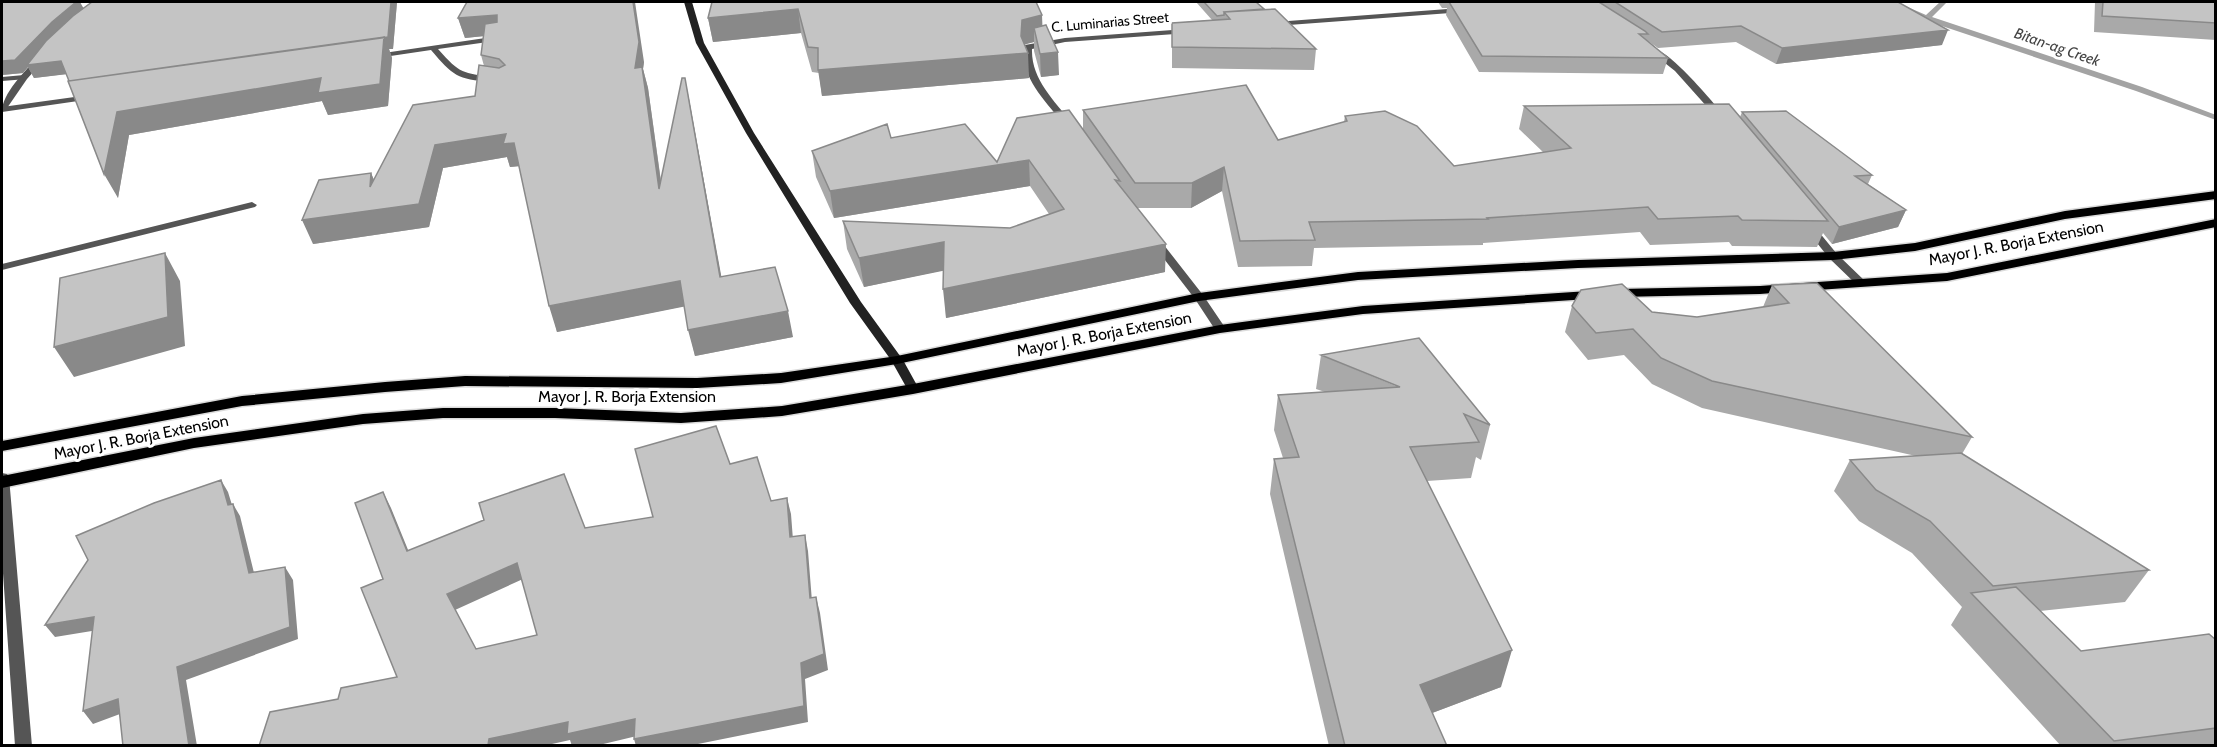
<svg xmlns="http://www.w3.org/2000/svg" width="2217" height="747" viewBox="0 0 2217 747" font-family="Cabin,sans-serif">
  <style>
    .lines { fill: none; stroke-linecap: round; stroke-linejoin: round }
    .stream { fill: #a3a3a3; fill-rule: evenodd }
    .primary-casing { stroke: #dbdbdb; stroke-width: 3 }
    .minor { fill: #555; fill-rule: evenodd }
    .tertiary { fill: #555; fill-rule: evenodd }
    .secondary { fill: #222; fill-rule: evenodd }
    .primary { fill: #000; fill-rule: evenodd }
    .wall { fill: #a9a9a9; fill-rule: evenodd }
    .shaded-wall { fill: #898989 }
    .building { fill: #c4c4c4; stroke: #898989; stroke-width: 1.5; fill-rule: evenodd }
    .labels { text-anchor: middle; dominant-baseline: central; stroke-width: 6; stroke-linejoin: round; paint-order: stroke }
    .far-street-label { font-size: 14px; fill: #000; stroke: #fff }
    .far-water-label { font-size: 15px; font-style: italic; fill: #444; stroke: #fff }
    .street-label { font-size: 16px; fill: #000; stroke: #fff }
  </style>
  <rect width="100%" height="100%" fill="#fff"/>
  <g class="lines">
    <path class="stream" d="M1887,2H1896L1926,15L1940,2H1947L1932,17L2142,87L2216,115V120L2136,91L1924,20Z"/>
    <defs>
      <path id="primary" d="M2216,191V199L2065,219L1915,251L1833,260L1578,268L1358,280L1199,301L897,364L781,383L697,388L465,386L385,392L242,406L2,451V441L242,396L385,382L465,376L697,378L781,373L897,356L1199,293L1358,272L1578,260L1833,252L1915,243L2065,211Z
        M2216,219V227L1947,281L1760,294L1619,297L1363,314L1220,333L913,394L782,416L681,423L555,418H443L363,424L194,448L2,488V476L194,438L363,414L443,408H555L681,413L782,406L913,384L1220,325L1363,306L1619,289L1760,286L1947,273Z"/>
    </defs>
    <use href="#primary" class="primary-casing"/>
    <path class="minor" d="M1461,8L1465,10L1464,12L1275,26L1271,24L1275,22Z
      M1186,29H1189V33L1065,42L1032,49C1031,79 1054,100 1071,122L1067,125L1064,124C1047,103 1017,74 1025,45L1065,38Z
      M499,36H502V40L438,49C461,75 462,72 494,78V82H491C457,79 453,76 431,50L377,58L373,56L377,54Z
      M1651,48C1668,48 1711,100 1723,114V118H1717L1675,71L1651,52Z
      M24,75H27V79L2,81V77Z
      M89,95L93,97L92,99L2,112V107Z
      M252,202L257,205L255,207L2,270V264Z
      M1810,225L1814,226L1837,254L1866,282L1867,284L1866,286H1858L1829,258L1805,228Z
      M1156,239L1160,240L1203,295L1226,329L1224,331H1216L1195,299L1151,242Z"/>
    <path class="tertiary" d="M37,58L44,60L27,79L5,111H2C2,94 25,71 37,58Z
      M2,473L7,474L9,477L32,746H15L2,559Z"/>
    <path class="secondary" d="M684,2H692L704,43L754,133L861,302L903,360L919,389L917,392L913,393L909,392L891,360L850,303L746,133L696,43Z"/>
    <use href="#primary" class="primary"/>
  </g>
  <path class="wall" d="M2,2H397L393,49H389L392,58L388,106L328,115L322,101L129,135L118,198L66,74L34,78L28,67L23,73L2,75ZM80,3H90L83,8Z
    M712,2L1043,26L1059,75L1041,77L1034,51V42L1024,44L1029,78L822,96L819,73L812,72L801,33L713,42L708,18Z
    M1196,2H1256L1264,9L1316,49L1314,70L1172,68V23L1212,20Z
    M1438,2H1898L1942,45L1776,64L1736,42L1658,48L1648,41L1668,58L1663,74L1479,72L1446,15L1447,8H1442Z
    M2095,2H2216V40L2094,32Z
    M458,18L644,62L643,69L648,88L661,181L689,99L721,277L793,337L695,356L684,306L557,332L519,166L510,167L507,157L443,168L429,227L313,244L371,173L374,180L475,96L484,66L481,55L484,36L465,38Z
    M1524,106L1740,117L1742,112L1872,175L1868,184L1906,210L1898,227L1832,244L1823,233L1817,247L1732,246L1729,242L1650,245L1640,232L1483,243V245L1314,248L1312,266L1238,267L1222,191L1191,208H1136L1165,272L946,318L944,270L864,287L847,249L843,221L1010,228L1049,214L1030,186L834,218L816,177L812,151L891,138L997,162L1083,129V110L1278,140L1344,122L1345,116L1454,166L1544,153L1519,129Z
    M1772,285L1972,437L1962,454L2149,570L2125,602L2040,611L2081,651L2216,640V746H2061L1951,625L1962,607L1912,553L1859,521L1834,491L1850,460L1916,456L1702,408L1652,384L1624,355L1588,360L1565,332L1572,306L1697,317L1763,307Z
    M1321,355L1490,425L1481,460L1476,457L1471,478L1427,481L1501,687L1432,713L1447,746H1329L1270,494L1274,459L1283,458L1274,430L1278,395L1325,392L1316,389Z"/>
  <path class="shaded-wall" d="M76,2H80L85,11L61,61L68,74L34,78L28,67L23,73L2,75V76V61L52,22Z
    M391,2H397L393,49H389L392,58L388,106L328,115L322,101L129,135L118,198L104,174L117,112L383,50L76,94Z
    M633,2H635L644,62L643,69L648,88L665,212L659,189L635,68Z
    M798,9L801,33L713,42L708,18Z
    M497,15L504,34L465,38L458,18Z
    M1042,15L1043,40L1034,28V42L1023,45L1028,53L1029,78L822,96L818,70L1021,36L1022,20Z
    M1948,30L1942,45L1776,64L1782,48Z
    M1058,52L1059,75L1041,77L1040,54Z
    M685,78L689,99L726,302L720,277Z
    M506,134L514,143L521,166L510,167L507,157L443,168L429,227L313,244L302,220L370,187L371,173L381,197L435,145Z
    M1029,160L1030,186L834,218L830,191Z
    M1224,167L1222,191L1191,208L1192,183Z
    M1906,210L1898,227L1832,244L1839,227Z
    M944,242L947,270L864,287L859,258Z
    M1166,244L1165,272L946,318L943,289Z
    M165,253L180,281L185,346L74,377L54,347Z
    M680,281L687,306L557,332L549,306Z
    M788,311L793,337L695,356L688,330Z
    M221,480L228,492L236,518L228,505Z
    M383,492L391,508L415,567L407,551Z
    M787,498L791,514L794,553L790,537Z
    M233,504L240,516L257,585L249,573Z
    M805,535L808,551L813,614L810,598Z
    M517,563L523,579L455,610L447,594Z
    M285,567L293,580L298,639L186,680L197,746H189L177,667Z
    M816,597L820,613L828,670L805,679L808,722L688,746H636L634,739L801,663Z
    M94,617L104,629L55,637L45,625Z
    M1512,650L1501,687L1411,721L1420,685Z
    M118,699L128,711L93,724L83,711Z
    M635,719L641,735L595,746H572L570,740L543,746H486L489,739L568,722Z"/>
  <path class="building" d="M2,2H76L52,22L15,60L2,61Z
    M92,2H391L388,37L69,81L61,61L27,65L46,41L73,16Z
    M467,2H633L639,42L635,68L642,67L659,189L682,78H685L720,277L775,267L788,311L688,330L680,281L549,306L514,143L503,144L506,134L435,145L419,204L302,220L319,180L371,173L370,187L413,105L475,96L479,65L499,68L505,65L499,59L481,55L485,24L497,22V15L458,18Z
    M712,2H1036L1042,15L1022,20L1021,36L1028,53L818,70V48L808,47L798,9L708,18Z
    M1204,2H1256L1264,9L1224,12V15L1217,16Z
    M1449,2H1599L1645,31L1648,34H1639L1668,58L1482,56Z
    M1615,2H1898L1948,30L1782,48L1741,26L1662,32Z
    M2103,2H2216V23L2102,16Z
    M1275,9L1316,49L1172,47V23L1230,19L1224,12Z
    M1046,25L1058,52L1040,54L1034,28Z
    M384,37L380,84L318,93L321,78L117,112L104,174L68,81Z
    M1246,85L1278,140L1347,121L1345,116L1385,111L1417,126L1454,166L1571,148L1524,106L1729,104L1828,221L1742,220L1738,216L1658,219L1648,207L1487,218L1488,219L1309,222L1315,240L1240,241L1224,167L1192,183H1135L1083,110Z
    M1069,110L1120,181L1115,180L1166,244L943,289L944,242L859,258L843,221L1010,228L1064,209L1029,160L830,191L812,151L887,124L891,138L965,124L997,162L1017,118Z
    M1786,111L1872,175L1855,176L1906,210L1839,227L1742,112Z
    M165,253L168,317L54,347L60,278Z
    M1817,283L1972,437L1712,381L1661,358L1633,329L1596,333L1572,306L1581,290L1622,284L1652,312L1697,317L1789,303L1772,285Z
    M1419,338L1490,425L1464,414L1479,442L1410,447L1512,650L1420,685L1447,746H1345L1274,459L1299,457L1278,395L1400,387L1321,355Z
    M716,426L730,464L757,457L771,501L787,498L790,537L805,535L810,598L816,597L824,654L801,663L804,706L634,739L635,719L567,734L568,722L489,739L488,745L486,746H259L270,712L338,699L341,688L397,677L361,588L383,579L355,503L383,492L407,551L484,520L479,503L564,474L585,528L653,517L635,449ZM517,563L537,635L476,649L447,594Z
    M1961,453L2149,570L1993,586L1930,521L1876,490L1850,460Z
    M221,480L228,505L233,504L249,573L285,567L290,627L177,667L189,746H123L118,699L83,711L94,617L45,625L88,560L76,536L154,503Z
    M2016,587L2081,651L2209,634L2216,640V728L2114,741L1971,593Z"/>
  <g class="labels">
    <g class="far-street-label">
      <text transform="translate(1110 22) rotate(-5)">C. Luminarias Street</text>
    </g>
    <g class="far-water-label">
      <text transform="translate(2057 47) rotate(19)">Bitan-ag Creek</text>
    </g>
    <g class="street-label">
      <text transform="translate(2016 243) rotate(-11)">Mayor J. R. Borja Extension</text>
      <text transform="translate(1104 334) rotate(-11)">Mayor J. R. Borja Extension</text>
      <text x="627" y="396">Mayor J. R. Borja Extension</text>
      <text transform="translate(141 437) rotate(-11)">Mayor J. R. Borja Extension</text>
    </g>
  </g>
  <rect width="2217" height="747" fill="none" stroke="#000000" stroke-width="6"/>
</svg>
